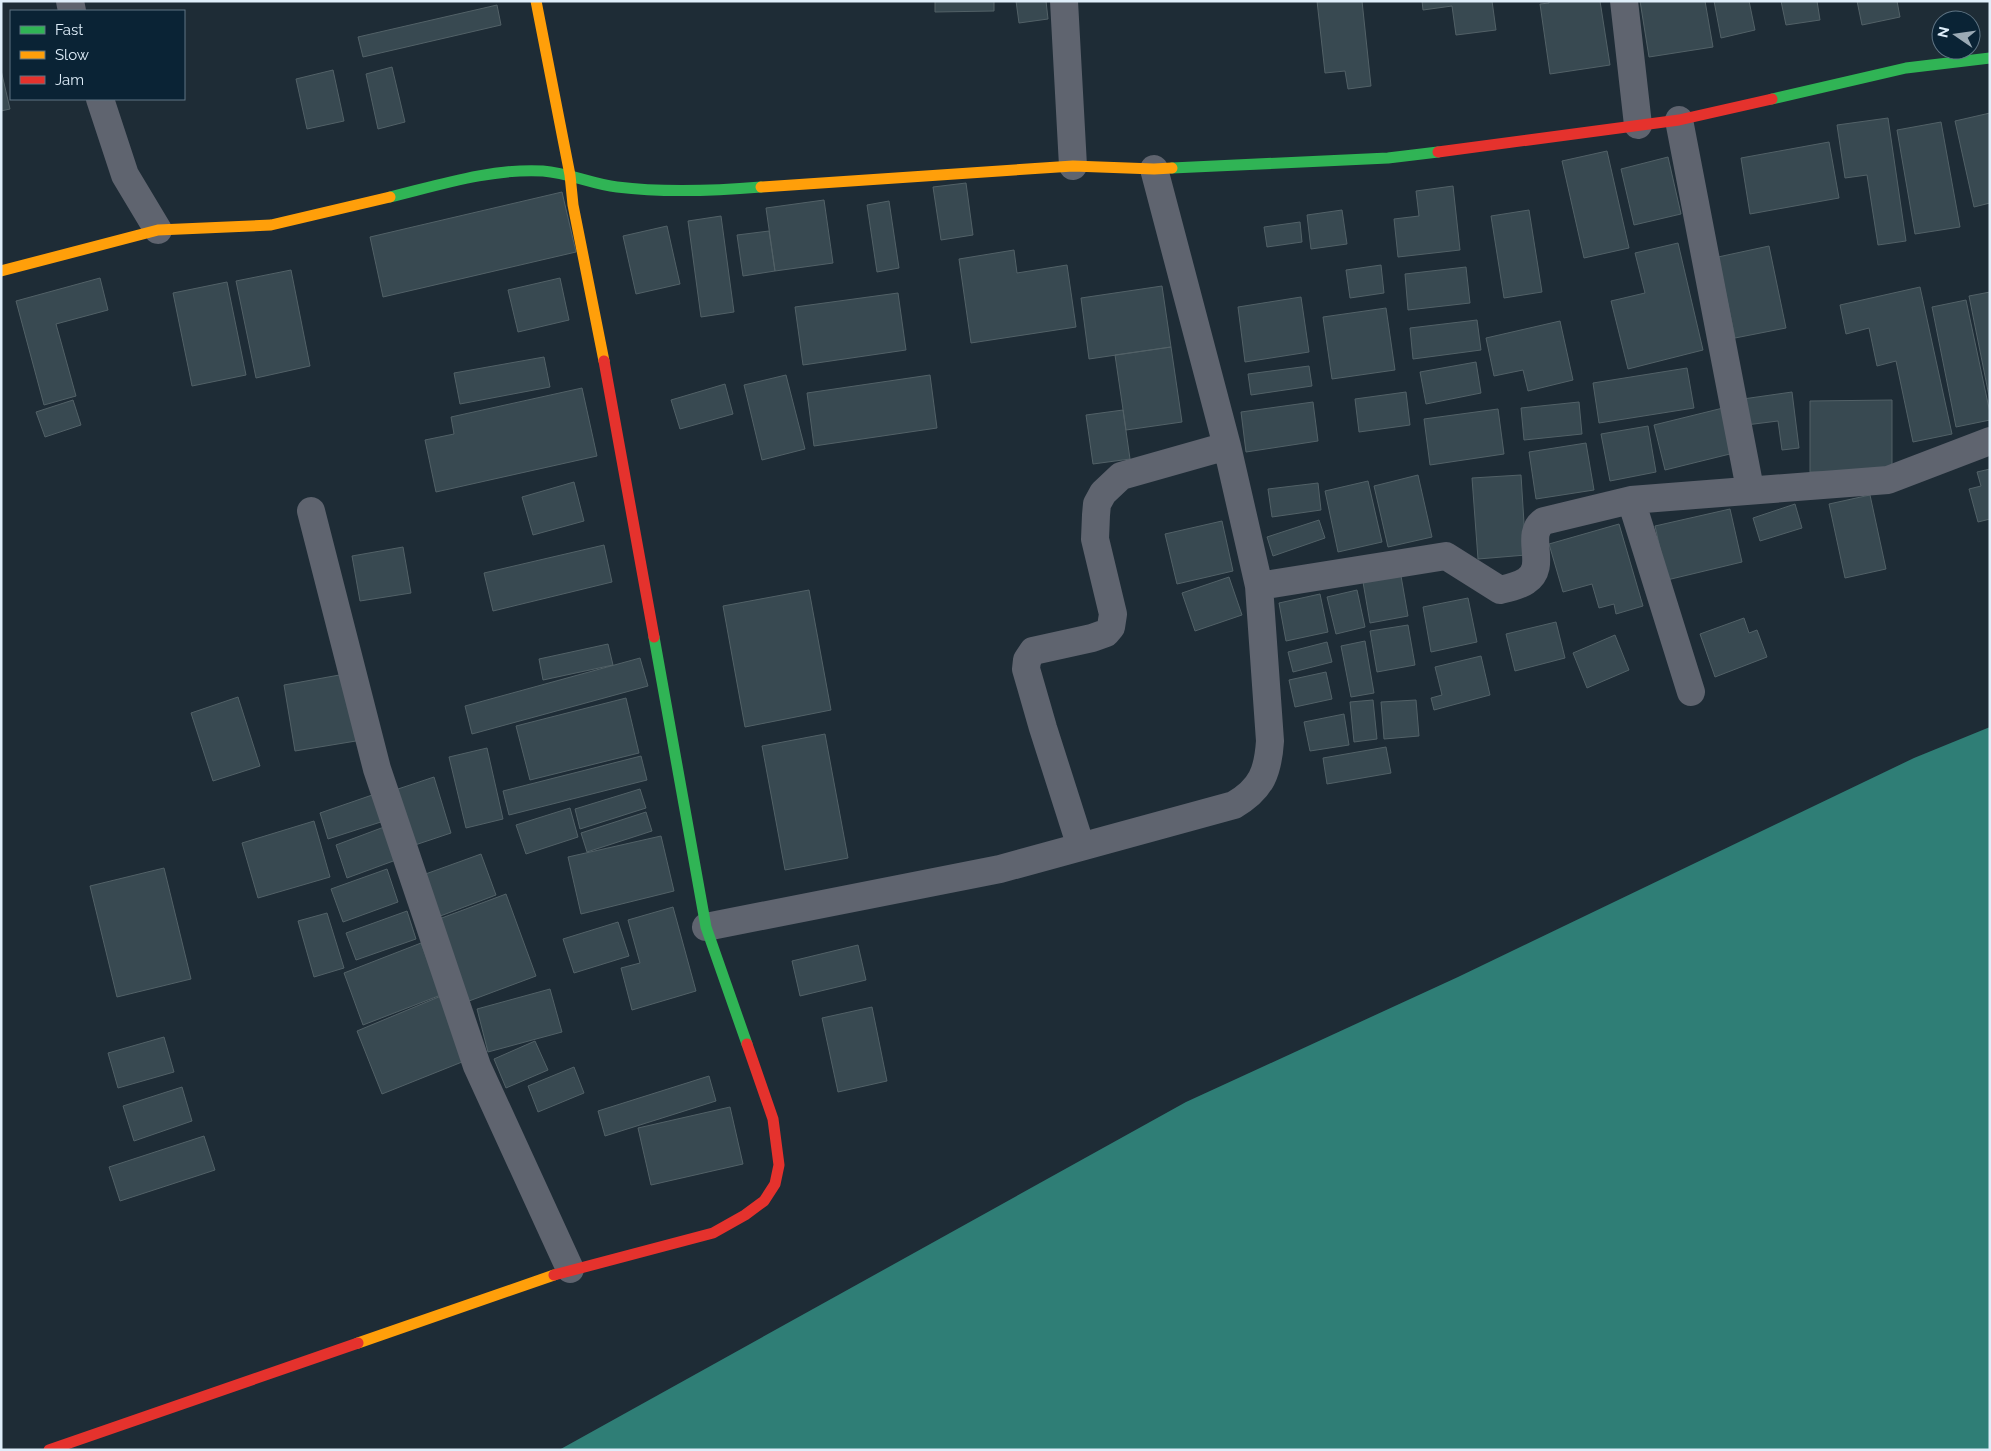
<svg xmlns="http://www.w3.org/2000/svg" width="1991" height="1451" viewBox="0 0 1991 1451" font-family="Raleway,sans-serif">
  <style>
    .water { fill: #2f7e76 }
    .building { fill: #384951; stroke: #526167 }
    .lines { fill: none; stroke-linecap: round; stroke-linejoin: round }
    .street { stroke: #5f646f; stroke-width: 28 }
    .fast { stroke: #30b455; stroke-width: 11 }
    .slow { stroke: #ff9f0a; stroke-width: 11 }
    .jam { stroke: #e5322d; stroke-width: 11 }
  </style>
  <rect width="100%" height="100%" fill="#1e2c36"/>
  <path class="water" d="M1990,727V1450H559L1186,1102L1458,977L1914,758Z"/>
  <path class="building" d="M935,1H994V11L935,12Z
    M1016,1H1046L1048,19L1019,23Z
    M1317,1H1362L1371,86L1348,89L1345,71L1325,73Z
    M1422,1H1492L1496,30L1456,35L1452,6L1423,10Z
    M1549,1H1600L1610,65L1550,74L1540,4L1549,3Z
    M1640,1H1705L1713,47L1649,57Z
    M1714,1H1749L1755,30L1721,38Z
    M1781,1H1817L1820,20L1786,25Z
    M1857,1H1897L1900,17L1862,25Z
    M497,5L501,25L363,57L358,37Z
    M392,67L405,122L378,129L366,74Z
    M1,70L10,109L1,111Z
    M333,70L344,121L307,129L296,79Z
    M1990,113V203L1974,207L1955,121Z
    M1888,118L1906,241L1878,245L1867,175L1845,178L1837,125Z
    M1941,122L1960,227L1915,234L1897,130Z
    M1829,142L1839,198L1750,214L1741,158Z
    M1607,151L1629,248L1584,258L1562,161Z
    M1668,157L1681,214L1634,225L1621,169Z
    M966,183L973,235L941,240L933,187Z
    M1453,186L1460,250L1398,257L1394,219L1419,216L1416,191Z
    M562,192L576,252L383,297L370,237Z
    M824,200L833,263L775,271L766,208Z
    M889,201L899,268L877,272L867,205Z
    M1342,210L1347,244L1311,249L1307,215Z
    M1529,210L1542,292L1504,298L1491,216Z
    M721,216L734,312L701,317L688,221Z
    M1300,222L1302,242L1267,247L1264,227Z
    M667,226L680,284L636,294L623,236Z
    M769,231L775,271L743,276L737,235Z
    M1678,243L1703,350L1628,369L1611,301L1645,293L1635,253Z
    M1769,246L1786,328L1735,338L1718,257Z
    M1014,250L1017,273L1067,265L1076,327L971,343L959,259Z
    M1381,265L1384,293L1350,298L1346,270Z
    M1466,267L1470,303L1408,310L1405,274Z
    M291,270L310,366L256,378L236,281Z
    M100,278L108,310L56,324L76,396L44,405L16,301Z
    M560,278L569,320L518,332L508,290Z
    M227,282L246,375L192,386L173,293Z
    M1162,286L1171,347L1089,359L1081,298Z
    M1920,287L1952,434L1913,442L1896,361L1877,366L1869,328L1846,334L1840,305Z
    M1990,292V401L1969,296Z
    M898,293L906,350L803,365L795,307Z
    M1301,297L1309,352L1245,362L1238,307Z
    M1966,300L1990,413V420L1956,427L1932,307Z
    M1386,308L1395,370L1332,379L1323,317Z
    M1477,320L1481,350L1413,359L1410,328Z
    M1560,321L1573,380L1528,391L1523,370L1494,376L1486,338Z
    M1171,347L1182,422L1126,430L1115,355Z
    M544,357L550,387L460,404L454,373Z
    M1476,362L1481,393L1426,404L1420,372Z
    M1309,366L1312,386L1251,395L1248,374Z
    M1687,368L1694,408L1599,423L1593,383Z
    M786,375L805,449L762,460L744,385Z
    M930,375L937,428L814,446L807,393Z
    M725,384L733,414L680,429L671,400Z
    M582,388L597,456L436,492L425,440L454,434L451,417Z
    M1406,392L1410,425L1359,432L1355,399Z
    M1792,392L1799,448L1782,450L1778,421L1746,425L1743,399Z
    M73,400L81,425L45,437L36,412Z
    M1892,400V472H1810V401Z
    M1313,402L1318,441L1246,452L1241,412Z
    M1579,402L1582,434L1524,440L1521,408Z
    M1723,408L1734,453L1665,470L1654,425Z
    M1498,409L1504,454L1430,465L1424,419Z
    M1123,410L1130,459L1093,464L1086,415Z
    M1648,426L1656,472L1610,481L1601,434Z
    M1586,443L1594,490L1536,499L1529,452Z
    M1990,469V519L1978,522L1969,489L1981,486L1977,472Z
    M1418,475L1432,537L1388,547L1374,486Z
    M1521,475L1526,555L1478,559L1472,478Z
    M1368,481L1382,542L1338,552L1325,491Z
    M574,482L584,521L533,535L522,497Z
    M1318,483L1321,510L1272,517L1268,489Z
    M1870,495L1886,569L1845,578L1829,504Z
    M1795,504L1802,528L1760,541L1753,518Z
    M1730,509L1742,562L1667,580L1655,526Z
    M1319,520L1325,538L1273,556L1267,537Z
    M1222,521L1233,571L1177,584L1165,534Z
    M1619,524L1643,606L1616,614L1614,604L1599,608L1592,584L1563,592L1549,544Z
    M604,545L612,582L493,611L484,573Z
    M403,547L411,593L360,601L352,556Z
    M1401,576L1408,616L1370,623L1363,582Z
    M1229,577L1242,615L1195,631L1182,593Z
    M809,590L831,710L745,727L723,606Z
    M1357,590L1365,627L1336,634L1327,597Z
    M1320,594L1328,632L1286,641L1279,603Z
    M1468,598L1477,642L1431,652L1423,607Z
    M1744,618L1749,633L1757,630L1767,657L1715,677L1700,634Z
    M1556,622L1565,658L1515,671L1506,634Z
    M1408,625L1415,665L1377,672L1370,631Z
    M1615,635L1629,670L1587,688L1573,653Z
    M1365,641L1374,693L1351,697L1341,646Z
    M1327,642L1332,662L1293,672L1288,652Z
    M608,644L613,665L543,680L539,659Z
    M1481,656L1490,695L1434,710L1431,698L1442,695L1435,667Z
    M640,658L648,686L472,734L465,706Z
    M1326,672L1332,699L1295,707L1289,680Z
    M345,674L356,741L295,751L284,685Z
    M238,697L260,766L213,781L191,713Z
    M626,698L639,753L530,780L516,726Z
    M1373,700L1377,739L1354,742L1350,702Z
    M1416,700L1419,736L1384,739L1381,702Z
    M1344,714L1349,745L1310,751L1304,722Z
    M825,734L848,858L785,870L762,746Z
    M1386,747L1391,773L1327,784L1323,758Z
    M487,748L503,819L466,828L449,757Z
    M641,756L647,780L509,815L503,791Z
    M434,777L451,833L409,847L392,791Z
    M640,789L646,808L580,829L575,809Z
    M378,793L387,820L328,839L320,813Z
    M570,808L578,837L526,854L516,825Z
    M646,812L652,831L587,852L581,833Z
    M314,821L330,877L258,898L242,843Z
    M384,827L396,860L347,878L336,845Z
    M661,836L674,891L581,914L568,857Z
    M481,854L496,895L435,918L420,876Z
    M164,868L191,979L117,997L90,886Z
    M387,869L398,902L343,922L331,889Z
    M506,894L536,976L469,1001L439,919Z
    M673,907L696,991L632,1010L621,968L640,963L628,920Z
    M407,911L416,939L356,960L346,933Z
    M327,913L344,968L314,977L298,921Z
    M618,922L629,956L574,973L563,939Z
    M421,943L441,995L363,1025L344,973Z
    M858,945L866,980L800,996L792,961Z
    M550,989L562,1032L488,1052L477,1009Z
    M441,996L467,1060L382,1094L357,1031Z
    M872,1007L887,1081L838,1092L822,1018Z
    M164,1037L174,1072L118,1088L108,1053Z
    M535,1041L548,1070L506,1088L494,1059Z
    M574,1067L584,1093L538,1112L528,1086Z
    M709,1076L716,1101L605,1136L598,1111Z
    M182,1087L192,1121L134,1141L123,1106Z
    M730,1107L743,1164L651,1185L638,1128Z
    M204,1136L215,1170L120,1201L109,1167Z"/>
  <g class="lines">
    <path class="street" d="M70,1L72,11
      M1064,1L1073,166
      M1624,1L1638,125
      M100,99L125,175L158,230
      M1679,120L1750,489
      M1631,500L1691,692
      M311,511L377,769L477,1066L570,1269
      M1259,586L1446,556L1500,590C1509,588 1519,586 1526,581C1549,566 1523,535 1544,521L1631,500L1888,480L1990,441
      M1081,847L1043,728L1026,669L1027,660L1033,651L1092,638L1106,633L1111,627L1113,614L1095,539L1096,515L1097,504L1103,493L1121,476L1227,446
      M706,927L1000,869L1234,805C1262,789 1268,771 1270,741L1259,586L1227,446L1154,169"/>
    <path class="fast" d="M1772,99L1906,68L1990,58
      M1172,168L1388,158L1438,152
      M390,197C439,185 492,168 543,171C569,173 592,184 617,187C665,193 713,191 761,187
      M654,637L706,927L747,1044"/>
    <path class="slow" d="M536,1L570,175L573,205L604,361
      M761,187L1073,166L1154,169L1172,168
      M1,271L158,230L271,225L390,197
      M358,1343L554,1275"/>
    <path class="jam" d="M1438,152L1679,120L1772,99
      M604,361L654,637
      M554,1275L713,1233L745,1215L764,1201L775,1184L779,1165L773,1119L747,1044
      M49,1450L358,1343"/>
  </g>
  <rect width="1991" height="1451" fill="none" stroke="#dfeefa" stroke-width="5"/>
  <rect x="10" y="10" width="175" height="90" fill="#0a2335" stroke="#5f7484"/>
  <rect x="20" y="26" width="25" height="8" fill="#30b455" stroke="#5f7484"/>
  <text x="55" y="35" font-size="15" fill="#dfeefa">Fast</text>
  <rect x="20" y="51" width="25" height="8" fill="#ff9f0a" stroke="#5f7484"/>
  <text x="55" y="60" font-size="15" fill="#dfeefa">Slow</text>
  <rect x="20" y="76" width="25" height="8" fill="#e5322d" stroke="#5f7484"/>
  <text x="55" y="85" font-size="15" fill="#dfeefa">Jam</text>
  <g transform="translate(1956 35) rotate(283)"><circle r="24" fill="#0a2335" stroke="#5f7484"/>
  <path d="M0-4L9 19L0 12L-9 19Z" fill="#9baab5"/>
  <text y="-8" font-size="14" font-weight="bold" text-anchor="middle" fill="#dfeefa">N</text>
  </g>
</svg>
